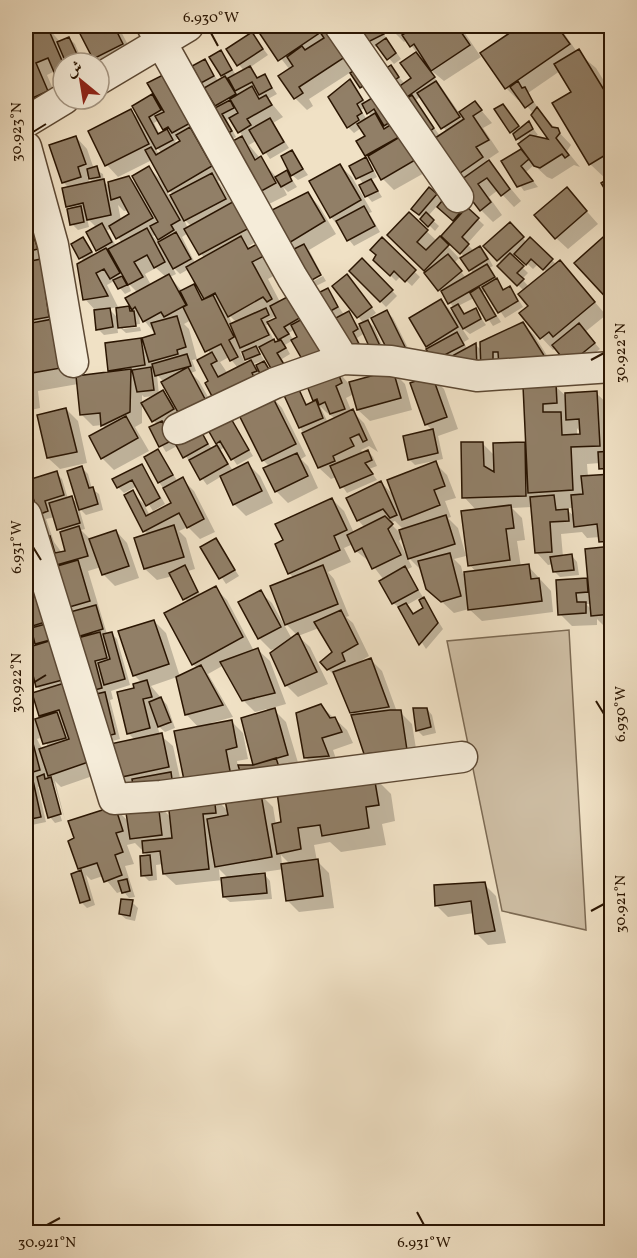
<svg xmlns="http://www.w3.org/2000/svg" width="637" height="1258" viewBox="0 0 637 1258" font-family="Vollkorn,Amiri,serif">
  <style>
    .green { fill: #cebea4; stroke: #7c6a53; stroke-width: 1.5 }
    .shadow { fill: #0003; fill-rule: evenodd }
    .building { fill: #917f67; stroke: #2a1502; stroke-width: 1.5 }
    .lines { fill: none; stroke-linecap: round; stroke-linejoin: round }
    .minor-casing { stroke: #5c4833; stroke-width: 33 }
    .minor { stroke: #f5ecd9; stroke-width: 30 }
    .ticks { fill: none; stroke: #2a1502; stroke-width: 2 }
    .neatline { fill: none; stroke: #2a1502; stroke-width: 2 }
    .ticks-label { font-size: 15px; text-anchor: middle; fill: #2a1502 }
  </style>
  <rect width="100%" height="100%" fill="#f0e1c5"/>
  <filter id="stains"><feTurbulence type="fractalNoise" baseFrequency=".00333" numOctaves="4"/><feColorMatrix values="0 0 0 0 .2 0 0 0 0 .09 0 0 0 0 .02 0 0 0 .5 -.17"/></filter>
  <radialGradient id="worn" r=".72"><stop offset=".6" stop-color="#630" stop-opacity="0"/><stop offset="1" stop-color="#630" stop-opacity=".3"/></radialGradient>
  <path class="green" d="M569,630L586,930L502,911L447,641Z"/>
  <path class="shadow" d="M26,26H57L50,30L60,42L69,38L75,44L83,63H63V86L55,71L47,75L59,103L34,113L26,105Z
    M78,26H118L134,56L106,70L95,58Z
    M120,26H143L128,34Z
    M263,26H336L373,89L367,93L351,72L309,99L313,106L307,110L295,98L290,70L258,29Z
    M349,26H378L401,59L394,64L378,46L375,47L366,35L360,39Z
    M388,26H460L481,57L444,81L428,68L460,114L475,103L492,123L483,128L499,152L487,160L521,201L514,207L498,190L489,197L502,215L493,222L481,210L398,88L390,67L405,84L413,79L402,63L417,53L407,40L404,42ZM421,96L447,132L440,136L415,101Z
    M517,26H559L577,52L596,68L612,94V198L607,180L590,164L573,92L560,71L528,93L538,108L532,112L520,98L518,100L506,88L519,28Z
    M252,34L268,55L249,68L258,79L264,75L277,94L268,99L283,117L273,123L289,148L270,159L257,140L249,145L277,178L287,172L297,187L288,192L283,187L287,195L269,204L257,193L231,143L243,137L231,118L227,120L236,137L232,139L226,134L219,108L202,82L204,61L219,82L226,79L222,75L221,52L236,75L244,71L228,50Z
    M166,75L178,87L204,133L198,137L223,178L218,181L233,204L237,201L249,213L263,238L249,246L252,249L257,246L279,273L268,279L280,302L291,296L297,302L306,319L318,331L337,367L335,368L349,384L393,372L405,384L412,410L370,421L358,410L354,394L346,398L351,410L364,423L378,452L369,446L361,450L363,453L368,451L373,457L377,466L369,469L377,480L347,493L336,477L331,479L319,468L284,392L297,386L308,406L316,402L307,382L319,377L307,365L293,340L285,345L290,354L282,359L289,372L280,377L260,347L257,348L264,360L253,364L256,367L263,362L275,377L262,386L265,392L227,411L215,400L207,384L210,382L199,360L211,355L191,320L184,324L189,329L197,359L192,360L196,371L191,373L199,381L216,411L192,425L181,414L163,424L177,446L166,452L151,428L157,425L143,403L156,396L144,397L142,395V423L135,427L149,451L114,470L102,458L91,436L106,428L102,425L93,426L81,414L78,384L38,391L40,408L26,411V187L54,266L47,268L52,273L60,328L70,338L76,377L113,373L110,370L106,344L140,339L146,345L144,339L156,335L139,314L140,324L123,326V329L140,327L141,331L126,333L117,325L118,333L104,335L98,329L95,310L85,299L78,265L84,262L73,245L83,239L95,256L100,253L88,233L97,228L87,218L89,227L78,230L72,224L71,209L64,189L69,188L64,183L51,146L76,137L87,149L94,169L103,174L104,182L110,187L109,183L129,177L139,187L134,177L149,168L164,183L152,160L118,177L107,165L90,132L131,111L142,121L134,106L152,96L161,103L150,84ZM159,120L166,131L160,135L154,123ZM179,138L182,142L177,145L175,141ZM155,146L162,153L159,155ZM87,176L94,183L90,184ZM165,188H166L174,195L170,197ZM118,205L124,211L129,210L131,215L121,220ZM184,219L192,227L188,229ZM112,229L122,243L116,246L107,230ZM188,233L204,258L195,263L182,237ZM157,234L163,245L162,246L153,236ZM172,266L180,274L189,269L204,295L194,286L182,291L170,277L176,274ZM156,268L166,277L151,285L145,274ZM114,281L125,294L131,291L128,283L138,293L127,298L135,314L129,308L119,309L107,285ZM117,307L119,319L109,309ZM228,314L236,322L232,324ZM276,316L279,318L269,323L268,320ZM270,324L280,342L276,344L266,325ZM295,329L299,337L294,341L289,333ZM243,350L250,362L246,365L240,352ZM229,357L238,368L228,374L220,362ZM157,375L164,382L173,402L163,392L159,395ZM251,376H255L259,386L257,387ZM320,406L326,412L336,419L328,423Z
    M350,81L366,103L382,94L449,199L464,212L467,209L484,225L467,244L474,251L480,248L486,253L493,266L489,268L499,282L505,291L510,288L515,294L523,307L505,318L486,291L482,293L501,322L493,326L474,298L458,306L465,315L475,310L486,325L470,334L461,327L469,339L464,342L467,349L476,345L482,351L522,323L534,335L560,376L440,366L427,346L440,300L457,317L454,308L427,272L390,235L409,215L437,241L440,238L459,258L454,263L466,278L473,274L465,257L448,241L455,222L438,205L428,216L439,226L435,231L418,214L429,189L443,202L426,172L394,190L383,179L371,160L369,161L377,177L371,180L382,197L372,202L367,196L361,186L364,185L351,166L368,157L367,137L361,128L354,133L348,127ZM365,108L372,117L367,120L361,110Z
    M537,109L571,145L567,151L580,167L574,165L552,179L547,177L534,165L526,172L538,187L524,191L503,161L523,149L522,143L511,132L508,112L521,129L529,123L538,135L534,137L551,141Z
    M292,152L308,175L298,180L292,175Z
    M340,166L352,177L372,212L369,213L380,232L354,246L331,217Z
    M567,189L598,224L568,249L556,238Z
    M308,194L319,206L336,234L309,250L321,273L304,283L285,245Z
    M516,230L527,243L530,240L557,265L560,262L606,315L585,332L600,349L574,369L556,348L553,350L542,338L521,313L530,306L524,291L499,266L502,263L485,247ZM517,254L533,269L538,264L547,272L529,287L522,279L528,273L513,258Z
    M382,240L420,277L412,286L401,276L396,281L375,260Z
    M362,260L397,296L386,307L351,271Z
    M323,276L326,281L310,289L306,285Z
    M352,282L376,313L367,320L374,327L386,354L365,333L357,338L366,353L326,313L328,290L344,315L349,313L358,326L364,324L334,286Z
    M387,312L393,318L413,358L373,319Z
    M612,319V329L607,323Z
    M432,377L444,389L458,429L438,436L443,459L415,465L409,459L433,431L426,424Z
    M555,386L567,397L596,393L612,408V626L605,627L597,619V625L572,626L560,614L558,581L590,579L607,548L600,537L587,538L582,532L561,534L563,557L572,556L577,562L579,575L560,577L554,571L553,564L548,565L537,553L532,507L512,508L522,518L525,540L517,541L521,567L528,566L551,591L553,612L482,621L469,609L454,613L427,588L422,571L409,558L403,537L399,541L412,567L406,570L443,629L426,649L400,608L393,603L384,580L370,562L356,551L353,544L344,548L351,562L328,572L334,579L349,616L346,617L353,623L369,656L359,662L370,659L382,671L397,712H400L412,724L418,761L378,766L366,754L356,716L351,712L337,678L328,669L334,653L319,628L298,636L310,647L328,684L298,697L286,685L278,648L271,650L259,638L260,592L272,603L292,639L297,635L286,624L294,578L289,573L285,541L332,499L344,511L354,533L365,528L358,520L348,498L381,482L394,496L435,463L447,475L456,498L445,501L451,517L448,518L458,528L466,556L454,559L461,566L463,574L476,572L470,565L477,511L464,497L482,443L495,456L524,444L527,446L524,388ZM577,428L581,433V435H577ZM600,463L601,468L608,475L588,477L587,464ZM565,508H574L575,517ZM395,521L404,530L399,532L390,523ZM419,598L425,609L415,615L407,605ZM586,604H592L593,611Z
    M271,396L282,408L306,456L301,459L308,466L318,488L288,503L276,491L270,467L263,460Z
    M66,409L78,421L87,463L60,469L48,458Z
    M229,417L253,456L237,465L225,447L220,450L233,471L248,464L260,476L273,503L246,516L234,504L222,476L207,485L178,446L201,433L212,449L219,445L217,443Z
    M158,451L178,482L182,479L194,491L215,532L200,539L188,527L179,531L186,538L195,569L188,571L201,596L215,588L227,600L254,651L258,650L270,661L286,704L272,708L286,722L299,766L238,770L242,788L198,796L199,728L186,714L177,677L151,686L167,705L175,728L165,732L157,725L160,735L173,746L180,778L130,789L118,777L135,740L128,733L136,689L142,683L134,675L154,621L166,633L180,677L198,669L193,664L188,603L173,576L157,580L145,569L136,539L148,535L145,531L132,492L144,504L150,516L173,503L159,482ZM224,665L243,700L255,712L267,709L255,766L238,767L237,761L248,759L243,733L231,721L212,725L211,723L233,717L208,674Z
    M142,465L165,504L153,511L137,486L124,493L118,487Z
    M82,468L88,474L92,489L99,494L103,510L86,515L79,508L85,529L81,530L91,540L116,531L127,543L139,578L115,586L103,574L101,567L88,571L107,634L111,633L117,639L130,685L111,691L113,699L110,700L120,739L105,743L107,771L61,787L55,781L65,820L54,783H51L62,821L55,823L50,817L41,786L38,787L46,822L27,826L26,830V667L35,694L42,691L37,687L27,650L39,646L36,640L29,642L26,639V601L47,595L49,589L26,594V516L39,514L56,473L62,479L68,499L72,498L79,505ZM55,517L62,533L67,552L62,553L54,542L46,519ZM35,699L43,718L35,720L31,707L26,702ZM39,726L48,747L42,749L37,739L40,738L37,727Z
    M215,540L239,576L226,584L202,548Z
    M321,706L347,730L353,743L333,750L339,768L317,769L305,757Z
    M427,709L432,715L436,733L423,736L417,730Z
    M374,777L391,794L395,821L382,824L386,845L341,852L330,842L314,845L317,861L329,873L334,908L299,912L287,900L284,869L257,873V876L265,875L270,881L272,899L230,902L224,897L223,880L176,885L164,874L163,864L156,865L157,880L149,881L143,875L149,857L135,843L127,845L134,864L125,866L135,897L129,898L123,891L117,893L103,876L91,880L86,875L95,905L87,908L81,902L73,875L83,872L79,868L114,807L129,822L157,803L171,818L214,797L229,812L261,795L273,807L276,825ZM281,855L290,864L282,865ZM219,869L229,879L220,880Z
    M484,884L496,896L506,943L488,945L476,933L474,913L448,917L436,905Z
    M132,902L138,908L135,921L126,919L120,914Z"/>
  <path class="building" d="M26,26H42L26,32Z
    M47,26L63,63V82L59,84L48,58L36,63L48,91L26,101V34Z
    M76,26H114L123,44L93,59Z
    M260,26H312L318,34L278,61L256,28Z
    M316,26H335L345,57L299,87L303,93L294,99L278,76L293,66L287,57L302,46L305,50L324,38Z
    M375,26H379L384,34L368,42L363,32Z
    M416,26H457L470,45L431,71L414,44L410,47L402,35Z
    M520,26H557L570,44L505,89L480,53Z
    M252,32L263,49L237,66L226,49Z
    M69,37L81,63H66L57,42Z
    M386,38L396,53L387,60L376,45Z
    M579,49L612,103V151L589,165L552,103L571,92L554,64Z
    M221,50L232,70L221,76L209,57Z
    M416,52L435,77L404,99L397,88L411,78L400,63Z
    M205,59L214,76L201,83L192,66Z
    M391,65L399,77L391,83L382,71Z
    M250,66L257,78L265,74L272,88L259,95L252,82L235,91L228,78Z
    M358,68L368,83L360,88L350,73Z
    M167,73L194,121L172,133L168,127L163,130L155,116L164,112L147,83Z
    M225,76L236,94L215,106L204,88Z
    M350,79L363,100L357,104L362,113L357,116L359,120L347,128L328,97Z
    M436,81L460,117L441,129L417,93Z
    M518,81L522,88L525,87L533,102L525,108L510,87Z
    M252,86L259,99L266,95L272,105L247,119L251,125L238,133L229,118L238,113L230,99Z
    M382,92L392,121L384,126L374,109L367,114L362,104Z
    M152,94L161,110L149,117L158,134L167,129L173,140L156,149L132,106Z
    M412,95L434,128L425,135L402,102Z
    M230,100L234,108L222,114L232,131L225,135L211,110Z
    M475,101L482,110L473,116L489,140L476,147L483,157L453,178L429,142L464,119L459,112Z
    M503,104L519,126L510,133L494,109Z
    M537,107L552,127L558,128L560,133L556,138L569,155L565,158L562,154L540,168L534,166L518,144L530,135L548,139L531,115Z
    M131,109L149,144L105,166L88,131Z
    M375,113L384,129L400,119L408,132L365,156L356,141L365,136L357,124Z
    M270,118L284,142L263,154L249,130Z
    M529,121L533,129L516,140L513,134Z
    M190,127L212,166L168,192L145,150L151,147L156,155L180,141L176,135Z
    M408,132L422,156L381,180L368,156Z
    M76,136L86,164L78,167L81,177L62,183L49,145Z
    M242,136L255,160L261,156L276,183L256,194L229,143Z
    M521,149L529,159L521,166L533,181L517,187L501,161Z
    M292,150L303,169L291,176L281,156Z
    M366,157L373,171L356,179L349,166Z
    M489,160L510,189L501,196L487,178L478,184L491,202L480,211L458,182Z
    M340,164L361,200L330,218L309,181Z
    M97,166L100,177L89,179L87,169Z
    M149,166L180,220L171,225L174,230L158,240L150,226L158,222L132,176Z
    M287,170L292,181L281,187L275,177Z
    M212,173L226,199L184,221L170,195Z
    M129,176L153,218L116,239L109,226L129,214L120,197L111,200L108,182Z
    M612,176V201L601,183Z
    M104,179L111,215L87,220L83,203L66,207L62,188Z
    M371,179L378,191L365,197L359,185Z
    M429,187L437,194L419,215L411,209Z
    M567,187L587,211L555,239L534,215Z
    M308,192L325,221L284,246L266,213Z
    M447,195L463,209L453,221L437,207Z
    M238,199L253,226L199,255L184,229Z
    M81,206L84,222L70,225L67,209Z
    M364,206L375,226L347,241L336,221Z
    M467,207L479,218L462,237L469,244L460,254L441,236Z
    M409,212L428,230L417,242L426,250L440,236L449,245L424,271L387,235Z
    M426,212L434,220L428,227L420,219Z
    M26,214L38,249L26,252Z
    M510,222L524,237L497,261L483,246Z
    M102,223L112,242L96,251L86,232Z
    M147,228L165,262L154,268L147,255L134,262L143,277L128,285L108,249Z
    M611,230L612,231V304L574,263Z
    M176,232L191,259L173,269L158,242Z
    M241,236L248,249L257,244L264,256L252,262L272,299L267,302L263,297L228,317L215,293L204,299L186,267Z
    M83,237L92,252L79,259L71,244Z
    M382,237L416,270L405,282L394,271L390,276L373,260L376,255L370,250Z
    M530,237L553,259L543,270L531,259L526,265L514,254Z
    M304,244L321,275L303,285L286,253Z
    M480,246L488,259L469,271L460,258Z
    M106,248L120,273L110,279L104,269L96,273L108,296L83,300L77,264Z
    M510,253L524,266L517,273L524,279L517,286L497,266Z
    M448,254L462,271L438,291L424,273Z
    M362,258L393,290L380,302L349,271Z
    M41,259L49,317L26,321V262Z
    M560,260L595,302L553,337L549,332L540,339L519,313L528,306L518,294Z
    M487,264L495,277L448,304L441,291Z
    M169,274L186,305L164,317L161,312L143,322L135,307L132,310L125,298Z
    M347,274L372,307L357,318L332,286Z
    M122,276L127,285L118,289L113,280Z
    M497,278L503,290L510,286L518,301L498,313L482,287Z
    M194,284L202,300L213,295L234,337L229,340L238,357L230,361L221,344L205,352L183,307L187,305L180,291Z
    M479,287L496,316L486,321L470,293Z
    M328,288L338,307L325,314L314,295Z
    M291,295L303,316L284,327L289,334L278,340L267,322L276,318L270,306Z
    M441,299L458,327L426,347L409,318Z
    M458,304L464,314L476,308L481,319L463,329L451,308Z
    M129,306L130,311H134L136,326L118,328L116,308Z
    M110,308L113,327L96,330L94,310Z
    M266,308L269,315L261,319L269,335L240,348L230,324Z
    M387,310L408,353L388,351L371,318Z
    M349,311L358,329L353,332L361,348L344,349L330,321Z
    M177,316L186,347L177,350L178,354L149,362L142,338L155,334L151,323Z
    M306,317L327,354L306,366L291,340L297,337L291,325Z
    M53,319L61,368L26,374V324Z
    M368,320L381,348L372,353L359,324Z
    M523,322L550,365L499,367L498,352H493V369L481,370L480,342Z
    M579,323L595,343L568,365L552,345Z
    M457,332L464,345L433,361L426,349Z
    M141,338L145,365L108,371L105,343Z
    M274,339L275,342L281,340L286,348L277,353L285,366L273,372L259,347Z
    M476,343L477,368L460,370L452,356Z
    M256,346L260,354L245,360L242,352Z
    M212,352L217,361L211,364L218,377L251,360L257,371L252,373L255,379L214,400L205,383L208,381L197,360Z
    M187,354L191,366L155,376L152,364Z
    M264,361L270,371L261,376L256,365Z
    M151,367L154,390L137,392L132,370Z
    M188,367L205,399L179,414L161,382Z
    M336,368L342,383L336,386L345,409L330,414L325,402L319,405L317,399L313,401L305,381Z
    M131,369L130,412L101,426L100,413L80,415L76,376Z
    M393,370L401,398L357,410L349,382Z
    M432,375L447,417L425,425L410,383Z
    M556,384L557,403L543,404V412H561L562,435L580,434L579,419L566,420L565,393L597,391L600,446L571,447L573,490L528,493L523,386Z
    M297,385L306,405L316,400L323,418L299,428L282,391Z
    M163,390L174,409L152,422L141,403Z
    M271,394L296,444L262,461L237,411Z
    M66,408L77,452L47,458L37,415Z
    M612,408V444H610L606,409Z
    M353,409L367,440L363,442L359,434L350,438L354,446L333,456L335,461L318,468L302,433Z
    M229,415L249,450L231,460L220,441L216,444L207,428Z
    M126,416L138,438L101,459L89,436Z
    M162,421L173,440L159,447L149,427Z
    M433,429L438,453L408,460L403,436Z
    M201,431L208,444L183,458L176,445Z
    M461,442H483L484,466L494,472L493,443L525,442L526,496L462,498Z
    M217,445L228,464L200,480L189,460Z
    M158,449L173,475L158,483L144,457Z
    M368,450L372,460L365,463L373,474L340,488L330,466Z
    M612,451V468L599,469L598,452Z
    M297,453L308,476L275,492L263,468Z
    M436,461L445,486L434,490L440,505L402,520L387,480Z
    M248,462L262,491L233,505L220,476Z
    M142,464L160,498L146,506L132,480L117,488L112,479Z
    M82,466L89,488L93,487L98,504L79,510L67,471Z
    M57,471L64,495L45,501L48,511L38,515L28,480Z
    M612,474V541L599,542L597,524L574,527L571,495L583,494L581,476Z
    M183,477L204,519L187,528L179,513L143,532L124,495L133,490L146,516L171,503L163,488Z
    M381,481L397,515L390,518L383,509L357,521L346,498Z
    M554,495L556,510L568,509L569,521L550,522L552,552L535,553L530,497Z
    M72,496L80,523L57,530L49,503Z
    M332,498L347,530L334,536L340,550L288,574L275,544L283,540L275,524Z
    M511,505L514,528L506,529L510,560L468,566L461,511Z
    M446,515L455,544L408,559L399,530Z
    M385,516L393,524L388,529L401,555L372,569L362,548L355,552L347,535Z
    M174,525L184,557L144,569L134,538Z
    M79,526L88,556L46,568L37,540L50,536L55,553L65,551L60,532Z
    M116,530L129,566L102,575L89,539Z
    M216,538L235,570L219,579L200,547Z
    M612,546L609,561L612,614L591,616L585,549Z
    M450,553L461,596L441,602L426,589L418,561Z
    M572,554L574,570L553,572L550,557Z
    M26,556L44,584L26,589Z
    M78,560L90,601L59,610L47,569Z
    M529,564L531,579L539,578L542,601L468,610L464,572Z
    M185,565L198,592L183,600L169,573Z
    M323,565L338,604L285,625L270,586Z
    M405,566L418,590L392,604L379,581Z
    M587,578L588,592L576,593L577,602H586V613L558,615L556,580Z
    M216,586L243,637L192,665L164,613Z
    M261,590L281,627L258,639L238,602Z
    M47,593L55,619L26,628V599Z
    M424,597L438,623L419,645L398,607L406,603L413,614L423,608L419,600Z
    M96,605L103,629L77,637L70,612Z
    M341,610L358,644L342,653L345,661L327,670L320,662L332,652L314,622Z
    M154,620L169,664L133,676L118,631Z
    M53,622L58,638L35,644L31,628Z
    M100,632L107,658L95,661L102,688L84,693L70,640Z
    M112,632L125,679L104,685L98,663L110,659L103,634Z
    M298,633L317,672L285,686L270,653Z
    M59,638L70,678L36,687L26,648Z
    M258,648L275,693L242,701L220,662Z
    M371,658L389,707L350,713L333,672Z
    M201,665L223,705L185,715L176,677Z
    M147,680L152,697L143,699L150,728L127,734L117,692L134,688L133,684Z
    M71,681L97,759L48,776L39,749L69,739L59,710L39,716L32,693Z
    M105,692L115,734L98,738L87,696Z
    M161,697L171,722L158,727L149,702Z
    M321,704L330,718L335,717L342,732L322,738L329,756L304,758L296,713Z
    M275,708L288,755L253,765L241,718Z
    M413,708H427L431,727L416,731Z
    M390,710H401L407,750L364,754L351,715Z
    M57,712L66,738L43,744L35,719Z
    M232,720L237,747L226,750L231,776L185,785L174,731Z
    M29,728L40,770L26,774V729Z
    M162,733L169,767L117,778L110,744Z
    M276,758L283,779L243,782L238,765H253Z
    M171,772L173,786L134,792L132,779Z
    M44,774L45,779L51,777L61,814L48,818L37,777Z
    M32,776L41,817L26,820V778Z
    M374,776L379,805L366,807L369,828L322,836L320,825L298,828L301,849L277,854L272,824L281,822L277,792Z
    M261,794L272,857L215,867L207,819L228,815L225,800Z
    M214,795L216,813L203,814L209,869L163,874L160,851L143,853L142,841L172,838L168,801Z
    M158,802L162,835L130,839L125,806Z
    M115,806L123,831L116,833L123,852L115,855L122,875L104,882L97,863L78,869L68,841L74,838L68,821Z
    M150,855L152,875L141,876L140,856Z
    M318,859L323,896L286,901L281,864Z
    M81,870L90,900L80,903L71,874Z
    M265,873L267,893L223,897L221,878Z
    M127,879L130,891L122,893L118,881Z
    M485,882L495,931L475,934L471,901L435,906L434,885Z
    M121,899L133,900L130,916L119,914Z"/>
  <g class="lines">
    <defs>
      <path id="minor" d="M152,26L292,277L343,359L391,361L477,376L612,367
        M340,26L458,197
        M99,79L188,26
        M26,122L64,99
        M26,147L53,245L73,362
        M178,429L275,383L343,359
        M26,515L114,799L161,796L462,757"/>
    </defs>
    <use href="#minor" class="minor-casing"/>
    <use href="#minor" class="minor"/>
  </g>
  <path class="ticks" d="M211,33L218,46M33,132L46,124M591,360L604,353M33,547L41,560M33,683L46,675M596,701L604,714M591,911L604,904M417,1212L424,1225M47,1225L60,1218"/>
  <rect width="637" height="1258" fill="none" stroke="#f0e1c5" stroke-width="66"/>
  <g transform="translate(81 81) rotate(330)"><circle r="28" fill="#f5ecd9" stroke="#a49683" stroke-width="1.5"/>
  <path d="M0-4.5L10 22L0 15L-10 22Z" fill="#8f2418"/>
  <text y="-9" font-size="16" font-weight="bold" text-anchor="middle" fill="#2a1502">ش</text>
  </g>
  <rect x="33" y="33" width="571" height="1192" class="neatline"/>
  <g class="ticks-label">
    <text x="211" y="22">6.930°W</text>
    <text transform="translate(16 132) rotate(-90)" y="5">30.923°N</text>
    <text transform="translate(620 353) rotate(-90)" y="5">30.922°N</text>
    <text transform="translate(16 547) rotate(-90)" y="5">6.931°W</text>
    <text transform="translate(16 683) rotate(-90)" y="5">30.922°N</text>
    <text transform="translate(620 714) rotate(-90)" y="5">6.930°W</text>
    <text transform="translate(620 904) rotate(-90)" y="5">30.921°N</text>
    <text x="47" y="1247">30.921°N</text>
    <text x="424" y="1247">6.931°W</text>
  </g>
  <rect width="100%" height="100%" filter="url(#stains)"/>
  <rect width="100%" height="100%" fill="url(#worn)"/>
</svg>
